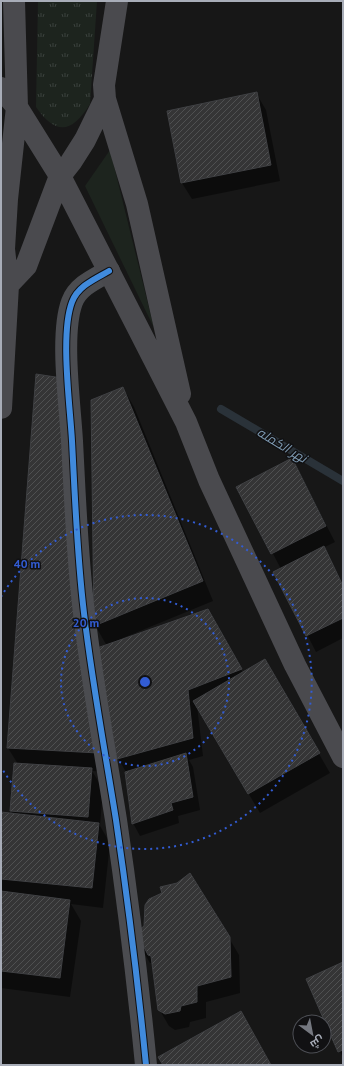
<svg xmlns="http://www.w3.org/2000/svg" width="344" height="1066" viewBox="0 0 344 1066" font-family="'PT Sans',Cairo,sans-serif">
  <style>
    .grass { fill: #1d241e }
    .park { fill: url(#park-tufts) }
    .shadow { fill: #0007 }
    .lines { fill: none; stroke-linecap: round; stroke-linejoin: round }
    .stream { stroke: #2a3239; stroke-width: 8 }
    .building { fill: url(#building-hatch); stroke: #3f4043 }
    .street { stroke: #4b4c50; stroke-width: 22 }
    .secondary { stroke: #4a4a4e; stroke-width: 22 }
    .cycleway-casing { stroke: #111113; stroke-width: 8 }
    .cycleway { stroke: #408adc; stroke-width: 6 }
    .ring { fill: none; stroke: #325cd3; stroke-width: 2; stroke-dasharray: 2 4 }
    .labels { text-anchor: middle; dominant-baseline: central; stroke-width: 3; stroke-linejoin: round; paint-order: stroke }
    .water-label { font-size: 13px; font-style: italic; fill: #7f9bb3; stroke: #111113 }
    .centre { fill: #325cd3; stroke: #111113; stroke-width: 2 }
    .ring-label { font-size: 12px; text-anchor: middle; font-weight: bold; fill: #325cd3; stroke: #111113; stroke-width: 3; stroke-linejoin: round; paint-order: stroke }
  </style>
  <defs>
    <pattern id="park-tufts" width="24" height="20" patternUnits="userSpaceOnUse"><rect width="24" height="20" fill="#1d241e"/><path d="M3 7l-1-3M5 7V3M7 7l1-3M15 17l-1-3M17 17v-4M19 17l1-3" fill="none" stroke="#3b413d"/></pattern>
    <pattern id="building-hatch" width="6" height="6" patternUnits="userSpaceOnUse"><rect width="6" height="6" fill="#353536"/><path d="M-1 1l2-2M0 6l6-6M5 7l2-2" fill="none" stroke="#4f5051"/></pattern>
  </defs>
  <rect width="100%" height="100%" fill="#171717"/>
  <path class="grass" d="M110,150L154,328L85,186Z"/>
  <path class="park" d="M38,1H97L90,104C72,133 56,136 36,107Z"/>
  <path class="shadow" d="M256,93L266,110L280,181L192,199L182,183L168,112Z
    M37,375L109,772L92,771L103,789L100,826L110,843L103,908L71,904L81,921L70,997L1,988V813L13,815L11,811L18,764L8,748Z
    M123,388L134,407L213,601L123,638V640L207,610L243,673L265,660L330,773L260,813L197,706L203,756L189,760L193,767L200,810L178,816L179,823L140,836L133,823L126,772L118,758L107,646L95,625Z
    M301,476L335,542L323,548L343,585V638L316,652L275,572L281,569L238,487Z
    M229,938L239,955L240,993L206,1002V1018L190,1022L189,1027L175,1030L169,1026L159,1009L153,963H150L140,946Z
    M343,963V1058L307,979Z"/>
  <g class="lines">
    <path class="stream" d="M221,409L343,481"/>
  </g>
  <path class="building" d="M257,92L271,165L181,183L167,111Z
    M36,374L62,378L98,753L7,748Z
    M123,387L203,581L94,626L91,400Z
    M292,458L326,526L271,554L236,487Z
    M324,546L343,586V618L306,636L273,572Z
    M208,609L242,669L188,690L193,738L117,759L97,648Z
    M265,659L320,753L248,794L193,701Z
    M186,753L193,797L171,803L173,810L132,824L125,772Z
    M14,763L92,768L88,817L10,811Z
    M1,812L99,823L92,888L1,879Z
    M190,873L230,937L231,977L197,986V1002L181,1006L180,1011L165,1014L158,1010L151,956L148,955L144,947L139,930L144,926L145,905L149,899L162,893L160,887L177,883Z
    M1,891L70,900L60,978L1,971Z
    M343,962V1050L338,1052L306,979Z
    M241,1011L271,1065H163L158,1057Z"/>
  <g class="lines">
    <path class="street" d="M109,271C95,279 78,286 72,302C60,334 70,405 72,441C75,498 77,556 84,613C92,682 105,751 116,820C128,902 138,983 146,1065"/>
    <path class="secondary" d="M117,1L104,85L105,99L137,204L180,394
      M1,88L17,107L60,176L139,330L186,422L209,480L295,665L343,757
      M8,285L26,266L60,176L71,162L85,140L105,99
      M1,408L8,285L4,249L7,199L17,107L14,1"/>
    <defs>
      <path id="cycleway" d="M109,271C95,279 78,286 72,302C60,334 70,405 72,441C75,498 77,556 84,613C92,682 105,751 116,820C128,902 138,983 146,1065"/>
    </defs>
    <use href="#cycleway" class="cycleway-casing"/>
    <use href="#cycleway" class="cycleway"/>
  </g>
  <g class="ring">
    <circle cx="145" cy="682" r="84"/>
    <path d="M1 597A167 167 0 1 1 1 767"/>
  </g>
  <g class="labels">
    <g class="water-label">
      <text transform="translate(282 445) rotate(31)">نهر الكمله</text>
    </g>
  </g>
  <circle cx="145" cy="682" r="6" class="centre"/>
  <g class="ring-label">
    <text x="27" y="568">40 m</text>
    <text x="86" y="627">20 m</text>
  </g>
  <rect width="344" height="1066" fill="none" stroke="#a8adb8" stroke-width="4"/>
  <g transform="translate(312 1034) rotate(148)"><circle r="19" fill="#111113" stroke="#4d4f55"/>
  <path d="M0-3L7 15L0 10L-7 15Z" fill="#757880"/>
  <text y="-6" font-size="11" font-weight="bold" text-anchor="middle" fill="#a8adb8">ش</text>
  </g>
</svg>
